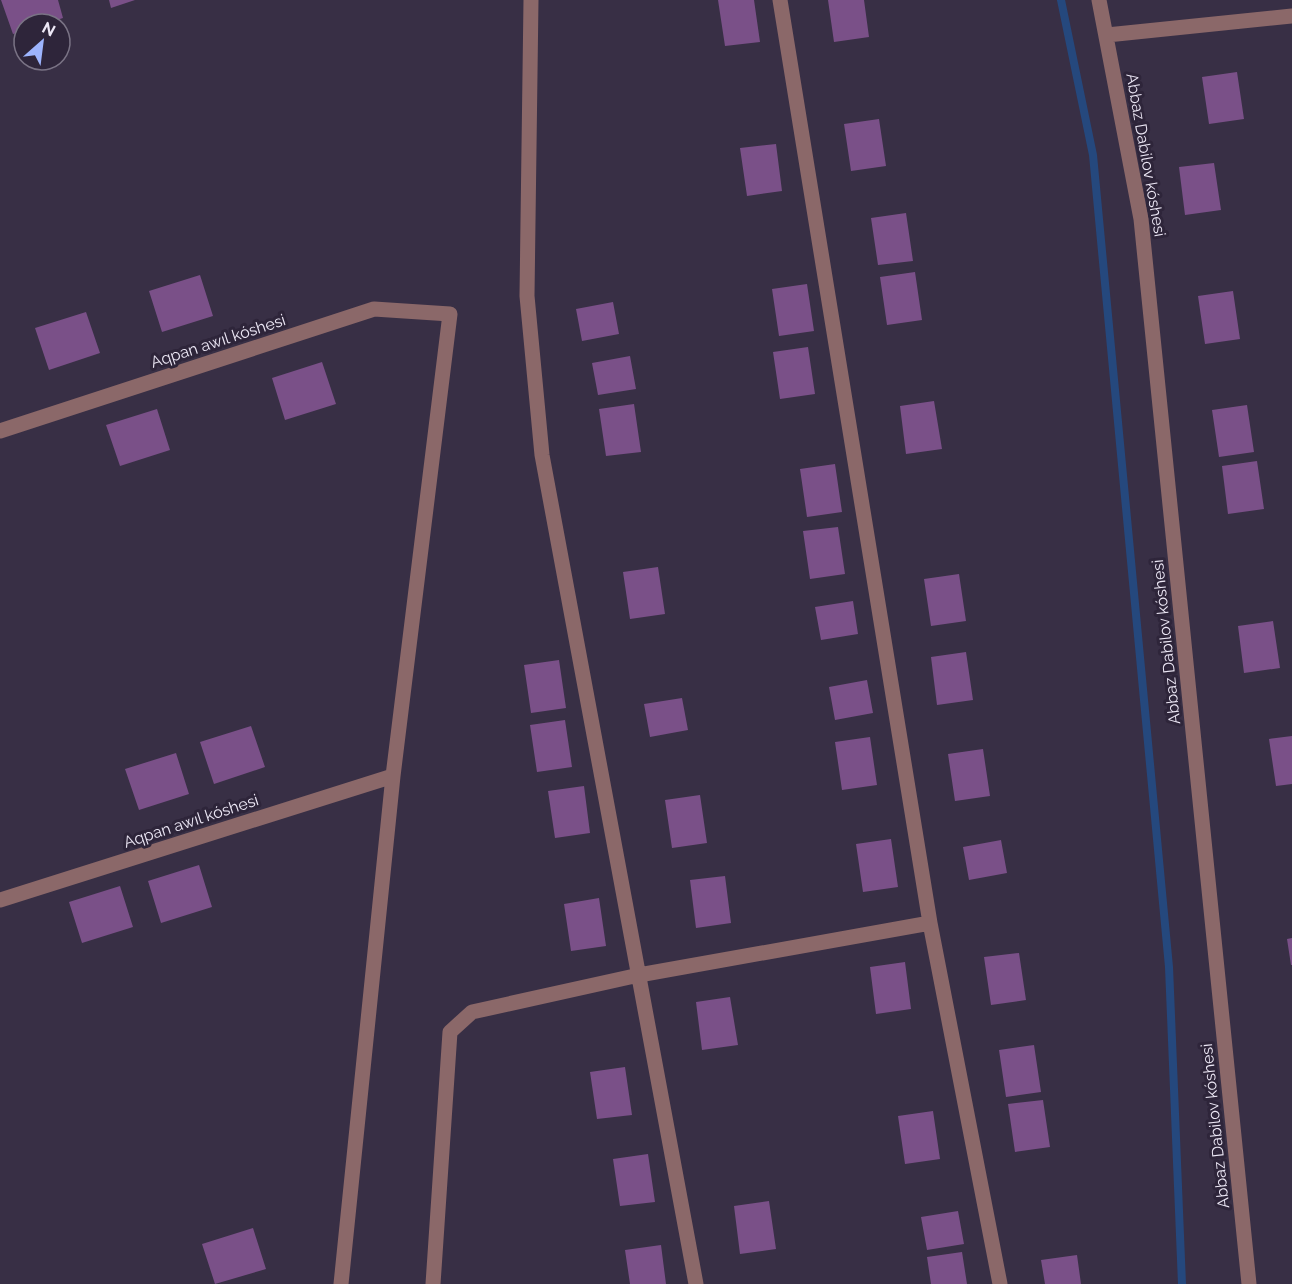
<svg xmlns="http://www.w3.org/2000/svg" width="1292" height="1284" viewBox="0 0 1292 1284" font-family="Raleway,sans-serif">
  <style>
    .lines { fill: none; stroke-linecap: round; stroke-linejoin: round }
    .stream { stroke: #25487d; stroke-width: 8 }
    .building { fill: #7a5088 }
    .minor { stroke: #8b6869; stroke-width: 15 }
    .labels { text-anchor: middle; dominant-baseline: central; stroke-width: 6; stroke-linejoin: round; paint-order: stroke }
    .street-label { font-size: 16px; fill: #ede8f6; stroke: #2e253a }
  </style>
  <rect width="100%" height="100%" fill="#382f45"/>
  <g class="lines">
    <path class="stream" d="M1061,0L1093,155L1169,967L1182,1284"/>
  </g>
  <path class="building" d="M1,0H58L63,18L45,24H24V31L13,34Z
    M109,0H135L111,8Z
    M718,0H754L760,42L725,46Z
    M828,0H864L869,37L834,42Z
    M1237,72L1244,119L1209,124L1202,77Z
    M879,119L886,166L851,171L844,124Z
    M776,144L782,191L747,196L740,148Z
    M1214,163L1221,210L1185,215L1179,167Z
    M906,213L913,261L878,265L871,218Z
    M915,272L922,320L887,325L880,277Z
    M200,275L213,316L162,332L149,291Z
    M807,284L814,331L779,336L772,289Z
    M1233,291L1240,339L1205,344L1198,296Z
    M613,302L619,334L582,341L576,309Z
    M86,312L100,353L49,370L35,328Z
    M808,347L815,394L780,399L773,352Z
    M630,356L636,389L598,395L592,363Z
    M322,362L336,404L285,420L272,378Z
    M934,401L942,449L906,454L900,406Z
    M634,404L641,452L606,456L599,409Z
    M1247,405L1254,452L1219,457L1212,410Z
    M157,409L170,450L120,466L106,425Z
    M1257,461L1264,509L1228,514L1222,466Z
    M835,464L842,512L807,517L800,469Z
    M838,527L845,574L810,579L803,531Z
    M658,567L665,614L630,619L623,572Z
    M959,574L966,621L931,626L924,579Z
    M853,601L858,634L821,640L815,607Z
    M1273,621L1280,668L1244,673L1238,626Z
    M966,652L973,700L937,705L931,657Z
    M559,660L566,708L531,713L524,665Z
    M867,680L873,713L835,720L829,687Z
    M682,698L688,730L650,737L644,704Z
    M565,720L572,767L537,772L530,725Z
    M251,726L265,767L214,784L200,742Z
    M1292,736V784L1276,786L1269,739Z
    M870,737L877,785L842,790L835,742Z
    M983,749L990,796L955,801L948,754Z
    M176,753L189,794L139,810L125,769Z
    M584,786L590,833L555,838L548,791Z
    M700,795L707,843L672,848L665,800Z
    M891,839L898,887L863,892L856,844Z
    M1001,840L1007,873L969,880L963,847Z
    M199,865L212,907L161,923L148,881Z
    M725,876L731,923L696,928L690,880Z
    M120,886L133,927L82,943L69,902Z
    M599,898L606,946L571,951L564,904Z
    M1292,938V965H1291L1287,939Z
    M1019,953L1026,1000L991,1005L984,957Z
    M905,962L911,1009L876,1014L870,967Z
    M730,997L738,1045L702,1050L696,1002Z
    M1034,1045L1041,1092L1006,1097L999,1050Z
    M625,1067L632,1115L597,1119L590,1072Z
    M1043,1100L1050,1147L1015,1152L1008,1104Z
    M933,1111L940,1159L905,1164L898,1116Z
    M648,1154L655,1202L620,1206L613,1159Z
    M769,1201L776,1249L740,1254L734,1206Z
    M958,1211L964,1244L927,1250L921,1217Z
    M253,1228L266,1269L215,1284L202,1244Z
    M661,1245L666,1284H630L625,1250Z
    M962,1252L967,1284H931L927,1257Z
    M1077,1255L1081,1284H1045L1041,1260Z"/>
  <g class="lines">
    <path class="minor" d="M531,0L527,296L542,455L696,1284
      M780,0L930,923L1000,1284
      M1099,0L1141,219L1249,1284
      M1107,35L1292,16
      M0,431L374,309L450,314L393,776L341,1284
      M0,900L393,776
      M433,1284L450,1032L472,1012L639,975L930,923"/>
  </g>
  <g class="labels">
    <g class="street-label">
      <text transform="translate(1146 155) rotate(80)">Abbaz Dabilov kóshesi</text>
      <text transform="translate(218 341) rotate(-18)">Aqpan awıl kóshesi</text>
      <text transform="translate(1166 642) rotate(-96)">Abbaz Dabilov kóshesi</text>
      <text transform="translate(191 821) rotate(-18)">Aqpan awıl kóshesi</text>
      <text transform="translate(1215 1126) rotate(-96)">Abbaz Dabilov kóshesi</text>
    </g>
  </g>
  <g transform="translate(42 42) rotate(28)"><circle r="28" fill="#2e253a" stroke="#7a7385" stroke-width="1.5"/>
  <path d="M0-4.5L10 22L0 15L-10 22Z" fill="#9db4fd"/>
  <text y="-9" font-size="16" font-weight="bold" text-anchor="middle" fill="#ede8f6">N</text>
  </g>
</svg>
